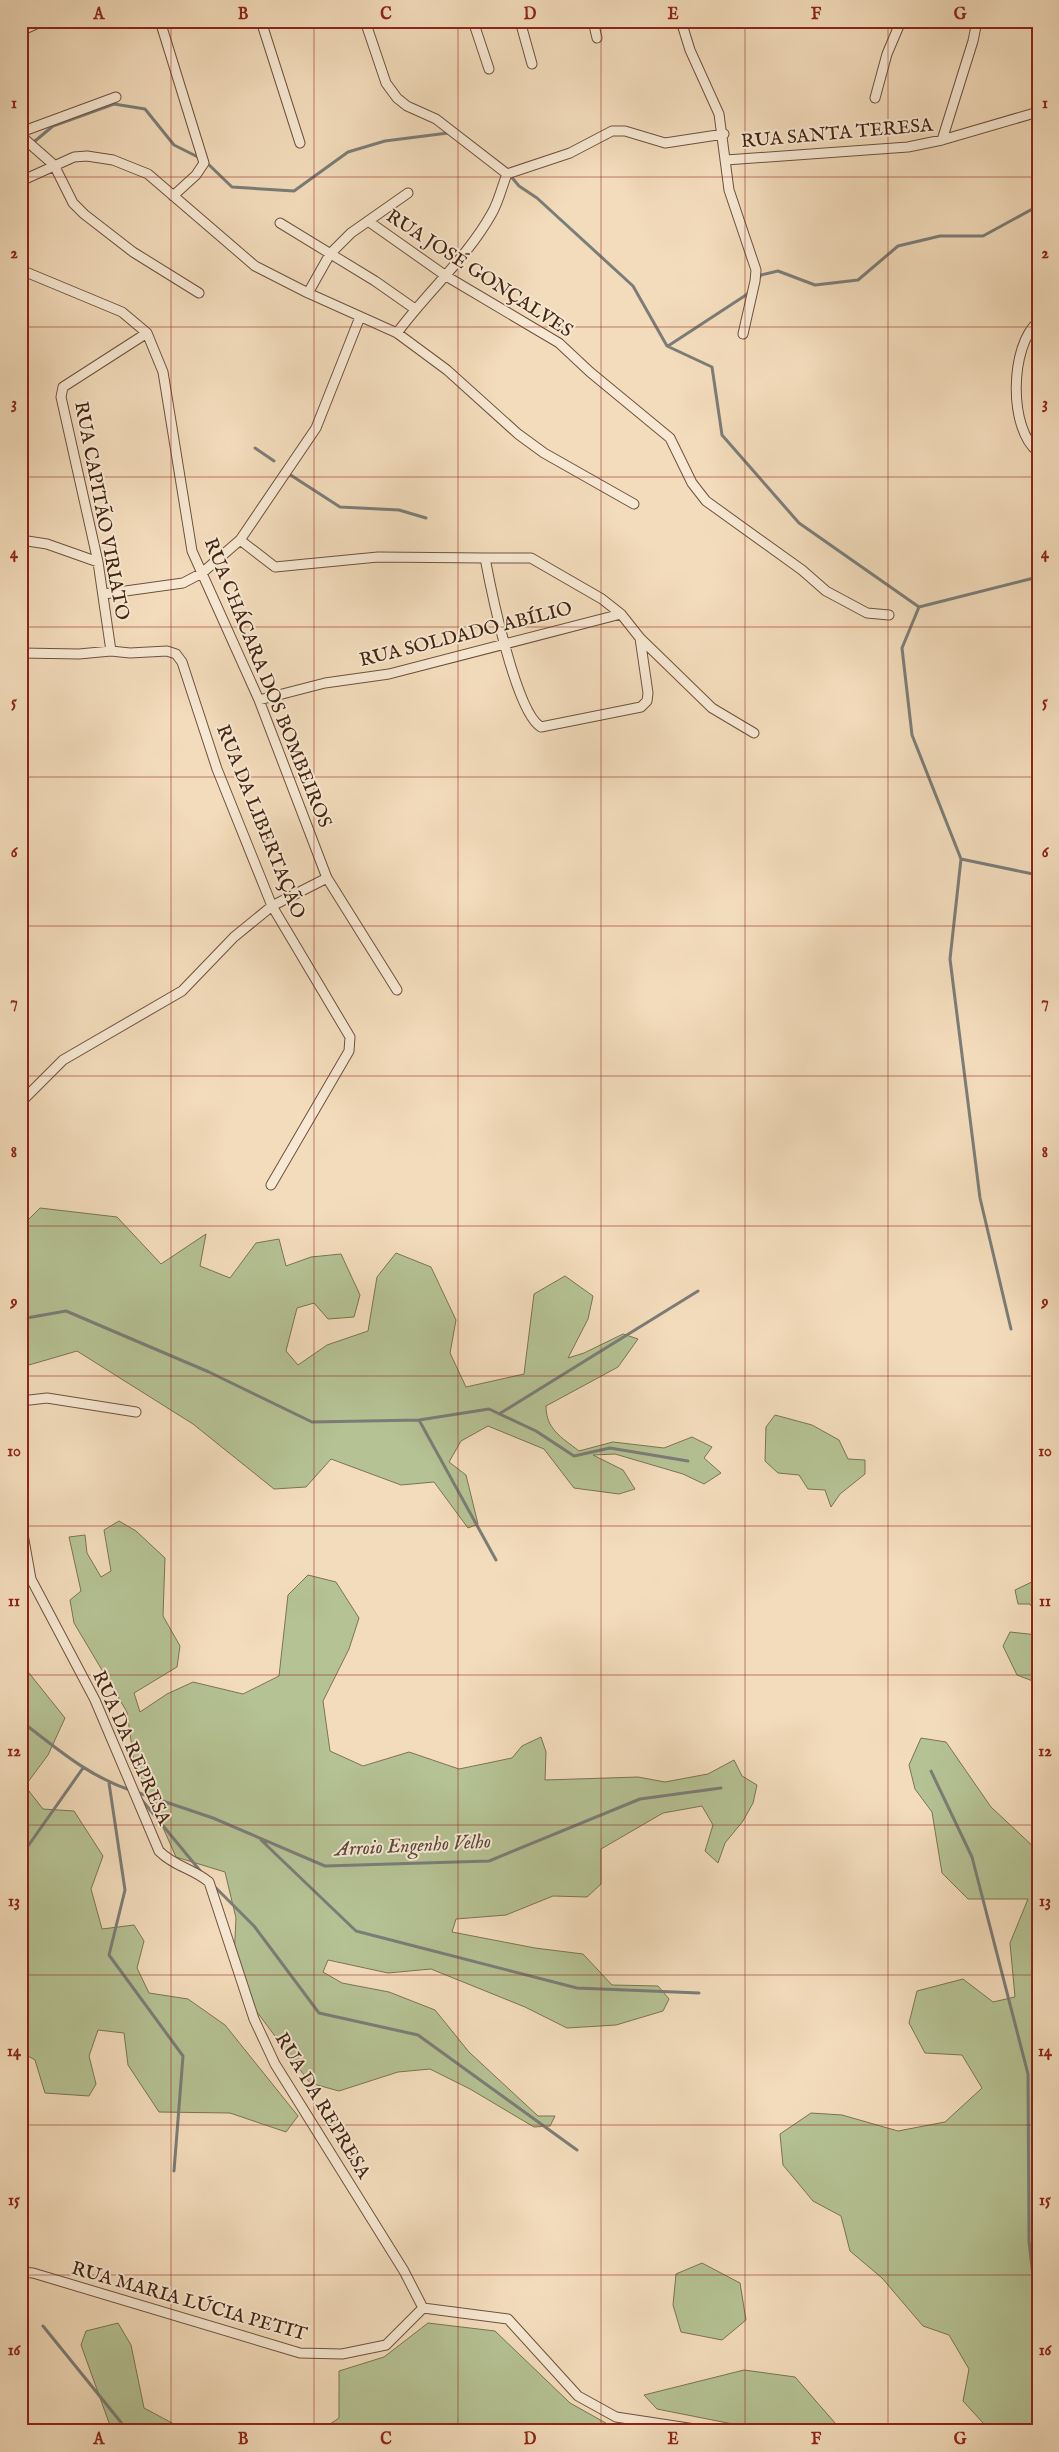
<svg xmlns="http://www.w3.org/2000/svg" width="1059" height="2452" viewBox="0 0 1059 2452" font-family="'IM FELL English',serif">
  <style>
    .green { fill: #b5c294; stroke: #7c7354 }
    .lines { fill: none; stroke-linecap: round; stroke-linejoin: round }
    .stream { stroke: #7b7d78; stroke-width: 3 }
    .street-casing { stroke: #6f523e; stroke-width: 11 }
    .street { stroke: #f7e8d3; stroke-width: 9 }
    .grid { fill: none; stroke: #8f2418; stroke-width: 1; stroke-opacity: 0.55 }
    .labels { text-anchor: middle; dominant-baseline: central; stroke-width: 4; stroke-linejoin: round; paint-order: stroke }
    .street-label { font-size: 19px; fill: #432414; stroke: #f7e8d3 }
    .water-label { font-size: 20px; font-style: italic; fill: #5a493e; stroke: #f7e8d3 }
    .neatline { fill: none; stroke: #8f2418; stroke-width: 2 }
    .grid-label { font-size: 16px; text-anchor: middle; font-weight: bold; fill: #8f2418 }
  </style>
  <rect width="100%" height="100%" fill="#f3dcbc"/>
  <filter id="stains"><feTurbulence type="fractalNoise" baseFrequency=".004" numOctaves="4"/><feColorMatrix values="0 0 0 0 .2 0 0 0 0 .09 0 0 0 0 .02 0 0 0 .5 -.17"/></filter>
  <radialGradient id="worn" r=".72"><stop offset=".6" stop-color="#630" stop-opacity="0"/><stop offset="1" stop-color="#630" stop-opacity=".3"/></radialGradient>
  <path class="green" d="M40,1208L117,1217L161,1264L206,1234L200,1266L230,1278L256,1243L279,1239L286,1266L311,1257L341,1254L360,1295L354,1317L328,1319L314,1303L297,1308L286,1351L298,1365L327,1345L368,1331L377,1277L396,1253L431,1267L456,1320L450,1353L466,1387L524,1374L534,1294L565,1276L593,1296L588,1319L568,1358L584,1353L623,1334L638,1339L618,1367L546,1406C546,1429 561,1437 579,1451L613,1442L664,1448L692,1437L712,1447L704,1458L721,1473L704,1484L683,1474L615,1454L593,1455L623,1470L635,1489L619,1494L574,1488L544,1449L488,1426L461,1441L449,1462L466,1475L478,1524L468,1528L434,1482L401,1485L331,1459L306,1487L274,1489L193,1424L77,1351L29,1365L21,1353V1227Z
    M775,1415L812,1425L839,1440L848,1459L865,1460V1474L840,1494L831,1507L825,1490L808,1489L799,1475L778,1473L765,1461L766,1427Z
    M119,1521L136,1531L165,1558L163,1616L180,1646L177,1667L134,1693L140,1712L167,1694L193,1682L243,1694L279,1676L288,1595L308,1575L336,1582L359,1618L349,1649L323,1701L330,1751L363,1766L409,1752L459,1769L512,1758L522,1746L541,1737L546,1752L545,1780L638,1777L665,1782L708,1774L734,1760L742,1776L757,1785L753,1803L743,1821L725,1843L718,1863L705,1851L713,1825L702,1806L663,1813L601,1849V1884L587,1897L553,1896L506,1915L456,1919L452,1932L535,1948L583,1954L612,1985L658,1986L669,1999L663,2011L616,2025L567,2028L525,2007L431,1969L388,1973L328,1960L323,1972L342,1983L389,1992L435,2010L469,2052L538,2116H555L550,2126L534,2127L470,2089L430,2069L398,2072L339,2091L310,2083L254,2008L234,1959L236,1918L225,1872L176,1857L134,1762L127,1712L74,1623L70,1600L81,1591L69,1537L85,1535L87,1553L101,1577L111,1571L104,1530Z
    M1038,1579V1617L1030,1604H1018L1015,1590Z
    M1010,1632L1038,1635V1683L1017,1675L1003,1646Z
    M21,1663L65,1718L48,1755L25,1786L43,1809L74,1811L103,1856L91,1889L102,1929L134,1925L144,1941L137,1968L149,1993L188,1999L225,2025L298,2116L286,2132L230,2113L159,2112L128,2065L124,2033L98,2030L89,2056L96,2084L89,2096L45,2093L35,2060L21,2052Z
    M921,1738L946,1742L991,1807L1038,1851V2431H993L984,2424L963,2401L969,2369L949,2335L923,2326L882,2278L850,2251L841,2216L813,2201L783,2165L780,2134L811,2113L842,2115L898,2131L945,2122L982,2088L962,2055L925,2053L909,2023L917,1991L963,1979L993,2002L1015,1997L1010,1943L1028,1899H968L942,1873L932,1812L915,1789L909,1765Z
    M702,2263L740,2283L746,2320L722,2340L681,2332L673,2305L676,2274Z
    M118,2323L131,2345L144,2408L187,2431H112L81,2345L86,2331Z
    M428,2323L495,2331L570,2403L620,2431H320L339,2418V2371L384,2357Z
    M744,2370L795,2377L842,2431H768L657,2409L644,2395Z"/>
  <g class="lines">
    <path class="stream" d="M21,159L35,141L53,126L114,104L145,109L174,145L200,158
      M205,161L232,187L294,191L348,152L385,141L448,133
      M509,174L519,186L537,198L633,286L667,346L712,367L722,435L799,523L919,607L902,648L912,735L961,859L950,959L980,1198L1011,1329
      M758,280L761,275L778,271L815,285L858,280L898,246L940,236H983L1038,206
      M668,346L746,295L750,291
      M255,448L274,461
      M289,474L340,507L399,510L426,518
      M919,607L1038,577
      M961,859L1038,875
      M21,1319L66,1311L209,1372L312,1422L419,1420L489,1409L536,1431L574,1456L610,1448L688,1461
      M499,1414L698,1291
      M419,1420L496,1560
      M21,1721C56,1748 88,1776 130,1790
      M931,1771L972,1857L1028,2074L1029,2241L1038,2322
      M109,1783L125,1890L109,1955L183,2056L174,2171
      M136,1792L213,1818L325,1866L489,1861L640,1799L721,1788
      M141,1799L202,1873
      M261,1840L356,1931L577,1988L699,1993
      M21,1856L83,1768
      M213,1885L254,1926L319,2013L418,2035L577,2150
      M43,2326L128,2431"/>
    <defs>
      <path id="street" d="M160,21L204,163L196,175L173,196
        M261,21L300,143
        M365,21L386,83L397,98L407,106L436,119L507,174
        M473,21L489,69
        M520,21L532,64
        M593,21L597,38
        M681,21L690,50L719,114L729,190L756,270L755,281L743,334
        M21,31L36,24L49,21
        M875,98L887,54L901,21
        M21,132L116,97
        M21,136L54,165L73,203L84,214L133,252L199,293
        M942,140L973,41L977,21
        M726,160L908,147L942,140L1038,112
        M507,174L570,153L612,131H625L665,143L724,134
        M21,181L74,157L87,156L113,160L148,174L255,266L308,293L397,333L447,370L518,434L544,453L634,504
        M368,221L446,276L559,343L590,372L670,438L692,483L706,501L802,570L826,591L867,613L889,615
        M280,223L375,281L415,309
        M21,270L122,312L147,333L163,372L192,551L259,700L327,878L397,990
        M308,293L330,254L351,233L408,193
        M1038,322C1010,345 1008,429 1038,452
        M397,333C427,292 467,258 492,213C499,201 502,186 507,174
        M21,540L47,544L98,562
        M240,540L275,567L378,557L485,558C491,590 516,713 541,727L641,707L647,701L648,693L640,638
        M485,558H531L602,599L621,614L640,638L712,708L754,733
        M104,594L183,583L202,573L240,540L316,428L360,317
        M111,651L98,562L61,397L63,387L147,333
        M21,653L79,654L111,651L130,653L167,651L176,654L182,662L217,769L272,906L350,1037L349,1051L271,1185
        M259,700L325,683L389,674L621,614
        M21,1102L63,1060L182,991L234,937L272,906L327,878
        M21,1401L47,1398L136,1412
        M21,1523L31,1579L95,1700L159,1851C175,1867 192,1868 209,1882L254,2019L275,2064L404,2271L423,2308
        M21,2272L33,2273L300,2353L342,2354L386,2345L423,2308
        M423,2308L508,2319L578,2396L616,2417L708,2431"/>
    </defs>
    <use href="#street" class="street-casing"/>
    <use href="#street" class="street"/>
  </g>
  <path class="grid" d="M171,21V2431M314,21V2431M458,21V2431M601,21V2431M745,21V2431M888,21V2431M21,177H1038M21,327H1038M21,477H1038M21,627H1038M21,777H1038M21,926H1038M21,1076H1038M21,1226H1038M21,1376H1038M21,1526H1038M21,1675H1038M21,1825H1038M21,1975H1038M21,2125H1038M21,2275H1038"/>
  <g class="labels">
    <g class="street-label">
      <text transform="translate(837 134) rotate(-5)">RUA SANTA TERESA</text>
      <text transform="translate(479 274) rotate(33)">RUA JOSÉ GONÇALVES</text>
      <text transform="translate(101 511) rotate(79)">RUA CAPITÃO VIRIATO</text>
      <text transform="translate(466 635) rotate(-14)">RUA SOLDADO ABÍLIO</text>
      <text transform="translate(267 683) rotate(68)">RUA CHÁCARA DOS BOMBEIROS</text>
      <text transform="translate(260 822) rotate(68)">RUA DA LIBERTAÇÃO</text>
      <text transform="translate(131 1748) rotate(66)">RUA DA REPRESA</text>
      <text transform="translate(322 2106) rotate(59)">RUA DA REPRESA</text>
      <text transform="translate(189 2302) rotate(16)">RUA MARIA LÚCIA PETIT</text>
    </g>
    <g class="water-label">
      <text transform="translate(413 1846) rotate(-3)">Arroio Engenho Velho</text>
    </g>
  </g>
  <rect width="1059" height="2452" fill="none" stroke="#f3dcbc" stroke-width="55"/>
  <rect x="28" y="28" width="1004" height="2396" class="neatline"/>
  <g class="grid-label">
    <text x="99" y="19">A</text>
    <text x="243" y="19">B</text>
    <text x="386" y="19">C</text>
    <text x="530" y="19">D</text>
    <text x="673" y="19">E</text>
    <text x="816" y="19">F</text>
    <text x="960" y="19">G</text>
    <text x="14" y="108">1</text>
    <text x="1045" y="108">1</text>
    <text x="14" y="258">2</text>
    <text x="1045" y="258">2</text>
    <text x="14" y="408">3</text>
    <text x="1045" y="408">3</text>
    <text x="14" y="558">4</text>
    <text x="1045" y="558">4</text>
    <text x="14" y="707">5</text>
    <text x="1045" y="707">5</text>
    <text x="14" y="857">6</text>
    <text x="1045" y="857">6</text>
    <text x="14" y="1007">7</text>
    <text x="1045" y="1007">7</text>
    <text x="14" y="1157">8</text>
    <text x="1045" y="1157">8</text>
    <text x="14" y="1307">9</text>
    <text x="1045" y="1307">9</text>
    <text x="14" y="1456">10</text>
    <text x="1045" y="1456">10</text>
    <text x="14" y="1606">11</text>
    <text x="1045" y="1606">11</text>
    <text x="14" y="1756">12</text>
    <text x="1045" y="1756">12</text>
    <text x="14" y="1906">13</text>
    <text x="1045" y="1906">13</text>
    <text x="14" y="2056">14</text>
    <text x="1045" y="2056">14</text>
    <text x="14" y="2205">15</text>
    <text x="1045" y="2205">15</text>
    <text x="14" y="2355">16</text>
    <text x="1045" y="2355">16</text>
    <text x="99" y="2444">A</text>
    <text x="243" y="2444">B</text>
    <text x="386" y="2444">C</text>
    <text x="530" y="2444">D</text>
    <text x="673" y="2444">E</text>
    <text x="816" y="2444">F</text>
    <text x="960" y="2444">G</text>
  </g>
  <rect width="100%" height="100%" filter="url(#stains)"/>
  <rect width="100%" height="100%" fill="url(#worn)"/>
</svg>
